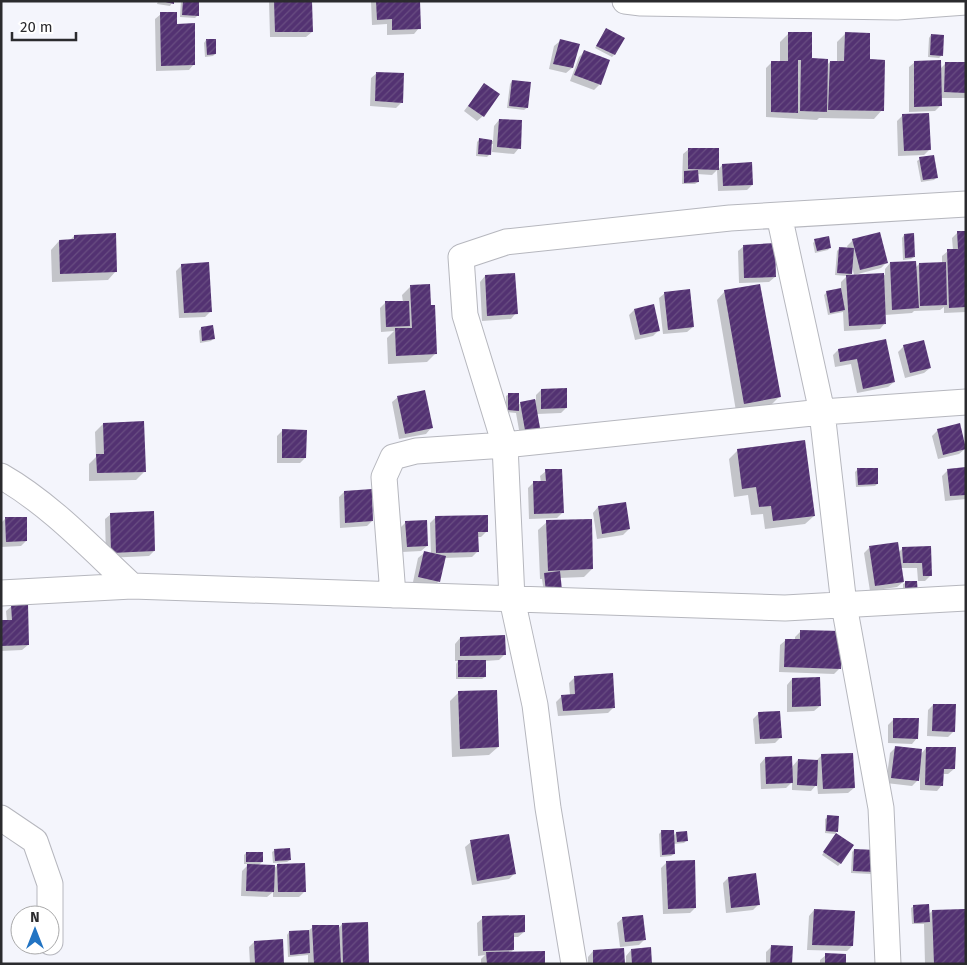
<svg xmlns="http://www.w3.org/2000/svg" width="967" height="965" viewBox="0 0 967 965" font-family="'Fira Sans',sans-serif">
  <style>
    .shadow { fill: #0003 }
    .building { fill: url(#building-hatch) }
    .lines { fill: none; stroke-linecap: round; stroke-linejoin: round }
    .minor-casing { stroke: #b6b7be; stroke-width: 27 }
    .minor { stroke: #fff; stroke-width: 25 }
  </style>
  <defs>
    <pattern id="building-hatch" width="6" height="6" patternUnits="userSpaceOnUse" patternTransform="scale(1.25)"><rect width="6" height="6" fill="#533272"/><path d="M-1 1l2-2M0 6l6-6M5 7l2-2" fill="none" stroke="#694e82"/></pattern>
  </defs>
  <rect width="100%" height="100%" fill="#f4f5fc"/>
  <path class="shadow" d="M158,1H173L170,6L157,4Z
    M181,1H198V15L195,18L180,17Z
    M269,1H311L312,32L306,37H270Z
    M371,1H419V28L414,34L387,35V24L372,25Z
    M161,14L176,25L194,64L189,70L156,71L155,19Z
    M606,29L614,55L612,57L595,48Z
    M789,33L810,59L826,66L830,62H837V42L845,34L868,61L882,110L874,119L819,118L817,120L766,117V68L772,62H780V42Z
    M931,35L942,55L939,58L928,57L929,38Z
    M206,40L215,54L213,56L205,57L204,43Z
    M560,41L578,45L572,68L566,73L549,69L554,46Z
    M584,52L600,84L594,90L570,81L579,57Z
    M915,62L940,69L946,63L966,64V98H940V106L935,111L909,112V67Z
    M377,73L402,102L396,108L370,106L371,78Z
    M512,81L527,108L524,110L507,108L510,84Z
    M484,85L483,116L477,121L464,111Z
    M903,115L929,150L924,155L898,156L897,121Z
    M499,120L519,148L514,154L492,152L493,144H491L489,155L487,157L476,156L477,142L479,140L493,141L494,126Z
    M689,149L718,170L722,165L752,185L747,190L718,191L717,170L712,175L697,174L698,182L695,184H682L683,154Z
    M920,159L937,177L934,180L921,182L917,161Z
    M958,232H966V312L944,313V307L940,310L914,311L912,313L885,315V323L880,329L844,331L843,312L828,315L824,295L827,292L841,289V282L847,276L835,275L837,251L839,249H848L847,246L853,240L886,263L881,268L854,275L852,266L851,274L848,277L885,275V269L890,263L915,262V268L919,264H942V256L948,251L953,250L952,238Z
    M904,235L914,257L911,259L903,260L902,238Z
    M74,236L116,271L108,280L52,282L51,250L59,241H69Z
    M815,241L830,247L828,250L815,253L813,243Z
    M744,246L775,277L769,282L739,283L738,251Z
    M182,265L211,311L205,317L179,318L176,271Z
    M485,276L516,313L511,319L482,321L480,282Z
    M411,286L435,354L427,362L388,364L387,338L394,331L381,332L380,308L385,303L403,302L402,295Z
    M725,291L779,397L771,405L736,411L717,300Z
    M665,293L693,327L687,332L663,334L659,298Z
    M653,306L659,330L653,336L635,340L629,315L634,310Z
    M201,328L213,339L211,341L200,343L199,331Z
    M885,341L894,382L888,387L857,393L851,364L835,367L833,355L838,350Z
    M904,346L930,368L924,373L905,378L898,352Z
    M541,390L566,408L561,413L537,414L523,452L516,413L506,412V396L509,394L517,406L521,403L536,400V395Z
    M398,397L431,428L426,434L399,439L392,402Z
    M103,424L145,471L136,480L89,481V464L96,457L95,432Z
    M283,430L305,458L300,463H277V436Z
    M938,430L965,449L959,454L938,459L932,436Z
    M738,450L814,516L805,524L765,529L763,514L751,515L748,495L734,497L729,459Z
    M966,468V499L945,501L942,476L948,470Z
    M858,469L877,484L875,486L856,487L855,472Z
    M546,471L563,512L557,518L529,519L528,488L533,483L541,482L540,476Z
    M344,492L372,521L367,526L340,528L339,497Z
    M598,507L629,529L623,535L597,539L593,513Z
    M111,514L154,551L149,556L106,558L105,519Z
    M436,517L487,531L481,537H477V552L472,557L444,558L439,581L433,587L413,582L418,558L424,553L431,554L430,523Z
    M5,519L26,541L21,546L1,547V523Z
    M406,522L427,546L421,551L402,552L400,528Z
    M547,522L592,569L584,577L559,578L544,593L542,579H540L538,530Z
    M929,547L931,575L925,581H918L917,568H901L903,584L905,583L916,582L903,598V582L897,587L870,591L864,553L869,548L899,552L903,548Z
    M12,606L28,645L22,650L1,651V621H7L6,611Z
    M801,631L840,668L834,674L779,672L780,645L786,640H795V637Z
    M460,638L504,655L499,660L485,661V677L482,679H456V664L458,661H455V644Z
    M575,677L614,707L608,713L558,716L556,702L562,696L570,695L569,683Z
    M792,679L820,706L814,711L787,712V685Z
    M459,692L498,747L489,755L452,757L450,701Z
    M933,705L954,731L948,737L927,736L928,710Z
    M759,713L780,738L775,743L755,744L753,719Z
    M894,719L917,738L912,744L888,743V725Z
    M896,747L921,754L926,748L954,769L948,774H942V785L937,791L920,790V774H918L917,781L912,786L886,783L890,753Z
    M822,755L854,788L848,793L818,794L817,784L811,791L792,790V782L786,788L761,789L760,764L765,758L791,768L798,760L816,761Z
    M828,817L837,831L835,834L825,833V819Z
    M661,832L673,836L676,833L687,840L684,843L673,844L674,854L671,856L660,857L659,834Z
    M834,837L840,864L838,866L822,855Z
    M471,842L514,874L509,879L472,885L465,847Z
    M275,850L290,860L287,862L273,863L272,852Z
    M854,850L875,851L871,874L851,873L852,852Z
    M246,853L262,862L258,866L274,869L279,863L305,891L299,897H273V892L267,897L241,896L242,871L249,864H244V855Z
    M667,862L695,908L690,913L663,914L661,868Z
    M728,878L759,904L753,910L726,913L723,883Z
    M914,906L928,915L932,911L965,964H925L924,924H912L911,908Z
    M814,910L852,946L847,951L807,950L809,916Z
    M483,918L524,932L518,937H513V950L510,953L544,964H481V959L485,955L478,956L477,923Z
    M623,918L645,939L639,945L620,947L617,923Z
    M342,924L368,964H308V955L288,957L287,935L289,932L308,931L313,927L338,929Z
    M254,942L283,964H250L249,947Z
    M772,946L791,964H766V952Z
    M631,950L651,964H626V956Z
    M593,951L624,964H588V957Z
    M826,955L845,964H820V960Z"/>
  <path class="building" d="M161,1H174V4Z
    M183,1H199V16L182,15Z
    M274,1H312L313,32H275Z
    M376,1H420L421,29L392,30V19L377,20Z
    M160,12H177V24L195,23V65L161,66Z
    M606,28L625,38L615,55L596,46Z
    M788,32H812V58L828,59L827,112L800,111L801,60H798V113L771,112V61H788Z
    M845,32L870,33V59L885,60L884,111L828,110L830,61H844Z
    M931,34L944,35L943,56L930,55Z
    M206,39H216V54L207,55Z
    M560,39L580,44L573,68L553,64Z
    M584,50L610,60L601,85L574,75Z
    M941,60L942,106L914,107V61Z
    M945,62H966V93L944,92Z
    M376,72L404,73L403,103L375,101Z
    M512,80L531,82L528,108L509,106Z
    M484,83L500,94L484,117L468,106Z
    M929,113L931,150L904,151L902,114Z
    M499,119L522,120L521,149L497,147Z
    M479,138L492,140L491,155L478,154Z
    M688,148H719V170L688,169Z
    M934,155L938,178L923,180L919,157Z
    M752,162L753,185L723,186L722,164Z
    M698,170L699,182L684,183V171Z
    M957,231H966V307L949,308L947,249H958Z
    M880,232L888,263L860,270L852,239Z
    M116,233L117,272L60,274L59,240L74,239V235Z
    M914,233L915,257L905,258L904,234Z
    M829,236L831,248L817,251L814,239Z
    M775,243L776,277L744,278L743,245Z
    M839,247L854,248L852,274L837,273Z
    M916,261L919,308L892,310L890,262Z
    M209,262L212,312L184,313L181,264Z
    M946,262L947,305L920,306L919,263Z
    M515,273L518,314L487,316L485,275Z
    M884,273L886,324L849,326L846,275Z
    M430,284L431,305H435L437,354L396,356L395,328H412L410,285Z
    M760,284L781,397L744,404L724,290Z
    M841,288L845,310L830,313L826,291Z
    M690,289L694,327L668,330L664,292Z
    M385,301H409L410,326L386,327Z
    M654,304L660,331L640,335L634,309Z
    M213,325L215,339L202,341L201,327Z
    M886,339L895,382L863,389L857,359L840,362L838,349Z
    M924,340L931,368L910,373L903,345Z
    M567,388V408L541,409V389Z
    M425,390L433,428L405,434L397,396Z
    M508,393H519V411L508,410Z
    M535,399L543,445L528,447L520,402Z
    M144,421L146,472L97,473L96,454H104L103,423Z
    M960,423L966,449L943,455L937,429Z
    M282,429L307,430L306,458H282Z
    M805,440L815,516L773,521L771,506L759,507L756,487L742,489L737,449Z
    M966,467V495L950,496L947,469Z
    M857,468H878V484L858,485Z
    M545,469H562L564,513L534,514L533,481H546Z
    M372,489L373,521L345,523L344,491Z
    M626,502L630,529L602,534L598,506Z
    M154,511L155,551L111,553L110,513Z
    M488,515V532H478L479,552L436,553L435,516Z
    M5,517H27V541L6,542Z
    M592,519L593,569L548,571L546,520Z
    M427,520L428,546L407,547L405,521Z
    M898,542L904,582L875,586L869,546Z
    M931,546L932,576H923L922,563H903L902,547Z
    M424,551L446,556L440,582L418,577Z
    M560,571L562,590L546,592L544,573Z
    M905,581H917L918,596L905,597Z
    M28,604L29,645L1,646V620H12L11,605Z
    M800,630L842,631L841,669L784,667L785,639H800Z
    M505,635L506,655L460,656V637Z
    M458,660H486V677H458Z
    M613,673L615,708L563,711L561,695L575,694L574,676Z
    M820,677L821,706L792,707V678Z
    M497,690L499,747L460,749L458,691Z
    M933,704H956L955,732L932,731Z
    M780,711L782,738L760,739L758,712Z
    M893,718H919L918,739L893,738Z
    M895,746L922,749L919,781L891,778Z
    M926,747H956L955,769H944L943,786L925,785Z
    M853,753L855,788L823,789L821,754Z
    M792,756L793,783L766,784L765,757Z
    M798,759L818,760L817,786L797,785Z
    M827,815L839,816L838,832L826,831Z
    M661,830H674L675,854L662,855Z
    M687,831L688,841L677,842L676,832Z
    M836,833L854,845L841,864L823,852Z
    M509,834L516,874L477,881L470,840Z
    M290,848L291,860L275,861L274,849Z
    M854,849L876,850L875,872L853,871Z
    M246,852H263V862H246Z
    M695,860L696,908L668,909L666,861Z
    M305,863L306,892H278L277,864Z
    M247,864L275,865L274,892L246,891Z
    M756,873L760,905L731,908L728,877Z
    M929,904L930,922L914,923L913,905Z
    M814,909L855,911L853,946L812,945Z
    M965,909L966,964H934L932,910Z
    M525,915V932L514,933V950L483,951L482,916Z
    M643,915L646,940L625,942L622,917Z
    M368,922L369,964H343L342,923Z
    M312,925H339L341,964H314Z
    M309,930L310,953L290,955L289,931Z
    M283,939L284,964H255L254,941Z
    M771,945L793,946L792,964H770Z
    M651,947L652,964H632L631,949Z
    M624,948L625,964H593V950Z
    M545,951V964H487L486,952Z
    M825,953L846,954V964H825Z"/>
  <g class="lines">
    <defs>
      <path id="minor" d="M625,1L641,3L897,7L966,2
        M779,215L822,412L844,605L881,808L888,964
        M1,476C50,504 91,548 132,586
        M1,593L132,586L785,608L966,598
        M393,595L384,477L393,457L416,451L505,445L822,412L966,402
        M1,818L35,841L50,884V942
        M574,964L548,808L535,705L512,599L505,445L465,315L461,257L506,242L730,218L966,204"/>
    </defs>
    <use href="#minor" class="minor-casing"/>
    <use href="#minor" class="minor"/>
  </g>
  <rect width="967" height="965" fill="none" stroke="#2b2b2e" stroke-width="5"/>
  <g transform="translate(35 930)"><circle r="24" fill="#ffffff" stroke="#aaaaab"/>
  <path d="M0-4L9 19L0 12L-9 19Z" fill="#2274c3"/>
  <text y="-8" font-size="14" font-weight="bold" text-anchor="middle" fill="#2b2b2e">N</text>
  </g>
  <path d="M12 32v8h64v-8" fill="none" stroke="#2b2b2e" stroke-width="2.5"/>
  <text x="20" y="32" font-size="15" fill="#2b2b2e" stroke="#ffffff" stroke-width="4" paint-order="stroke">20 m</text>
</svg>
